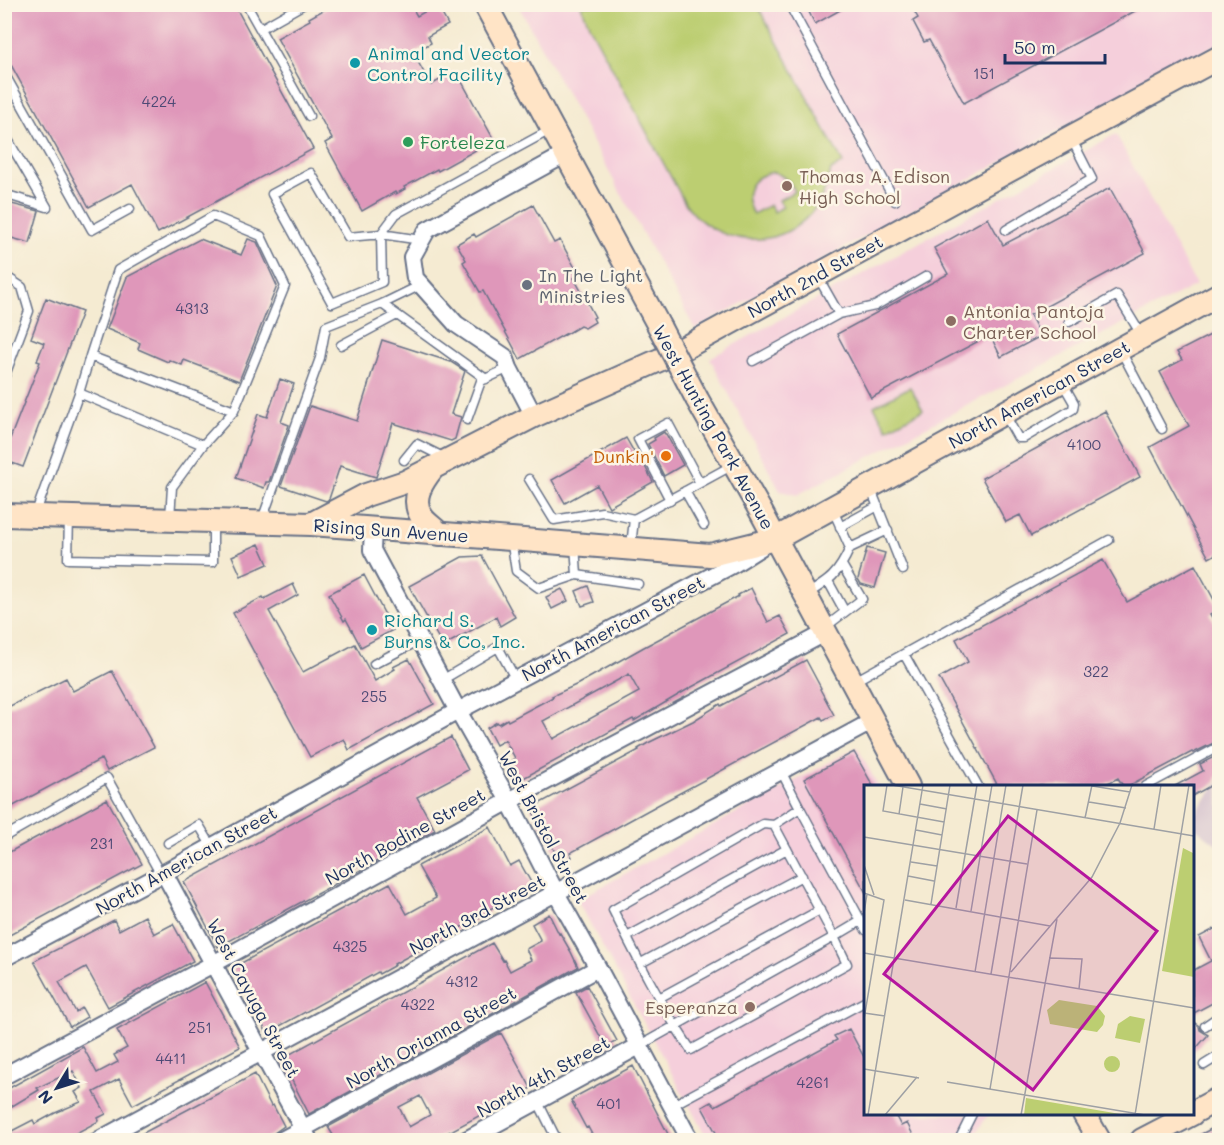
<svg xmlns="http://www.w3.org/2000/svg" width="1224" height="1145" viewBox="0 0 1224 1145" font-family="Mali,sans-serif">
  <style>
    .built { fill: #f5cfdb }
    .industrial { fill: #d1bdcc }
    .green { fill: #bcce71; stroke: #6c7e68; stroke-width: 1.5; fill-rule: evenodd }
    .building { fill: #df97ba; fill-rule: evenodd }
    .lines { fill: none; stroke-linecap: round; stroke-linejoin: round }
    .lane-casing { stroke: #677187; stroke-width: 11 }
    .street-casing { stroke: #677187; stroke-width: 20 }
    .secondary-casing { stroke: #677187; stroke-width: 26 }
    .lane { stroke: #fff; stroke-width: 8 }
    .street { stroke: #fff; stroke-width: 16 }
    .secondary { stroke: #ffe4c6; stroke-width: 22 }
    .secondary-bridge-casing { stroke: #677187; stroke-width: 26; stroke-linecap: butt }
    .secondary-bridge { stroke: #ffe4c6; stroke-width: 22 }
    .culture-dot { fill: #0f9aa8; stroke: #fcf5e5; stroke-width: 2 }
    .leisure-dot { fill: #2e9e5b; stroke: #fcf5e5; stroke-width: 2 }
    .education-dot { fill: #8d6e63; stroke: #fcf5e5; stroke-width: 2 }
    .worship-dot { fill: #6b7280; stroke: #fcf5e5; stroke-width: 2 }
    .food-dot { fill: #e8710a; stroke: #fcf5e5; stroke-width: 2 }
    .labels { text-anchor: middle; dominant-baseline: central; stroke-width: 5; stroke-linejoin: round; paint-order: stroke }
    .number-label { font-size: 15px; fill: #4c4975 }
    .culture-label { font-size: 18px; fill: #0d838f; stroke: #fcf5e5; text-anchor: start }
    .leisure-label { font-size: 18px; fill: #27864d; stroke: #fcf5e5; text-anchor: start }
    .education-label { font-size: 18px; fill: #785e54; stroke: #fcf5e5; text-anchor: start }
    .worship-label { font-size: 18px; fill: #5b616d; stroke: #fcf5e5; text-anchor: start }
    .street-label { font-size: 18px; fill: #1b2f5e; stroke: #fcf5e5 }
    .food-label { font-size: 18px; fill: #c56008; stroke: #fcf5e5; text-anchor: end }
    .inset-road { fill: none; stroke: #9ea0a4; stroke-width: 1.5 }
    .view { fill: #b5179e; fill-opacity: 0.15; stroke: #b5179e; stroke-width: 3 }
    .inset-edge { fill: none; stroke: #1b2f5e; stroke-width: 3 }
  </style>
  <rect width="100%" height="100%" fill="#fcf5e5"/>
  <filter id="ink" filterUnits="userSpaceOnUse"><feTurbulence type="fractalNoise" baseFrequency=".0167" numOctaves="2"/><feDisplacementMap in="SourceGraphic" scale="12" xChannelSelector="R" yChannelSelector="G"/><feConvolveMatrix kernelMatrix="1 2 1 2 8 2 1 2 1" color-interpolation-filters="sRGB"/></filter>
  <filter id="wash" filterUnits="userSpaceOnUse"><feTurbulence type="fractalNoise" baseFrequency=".008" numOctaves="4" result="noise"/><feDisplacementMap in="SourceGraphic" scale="24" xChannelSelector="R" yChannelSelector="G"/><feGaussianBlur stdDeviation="1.35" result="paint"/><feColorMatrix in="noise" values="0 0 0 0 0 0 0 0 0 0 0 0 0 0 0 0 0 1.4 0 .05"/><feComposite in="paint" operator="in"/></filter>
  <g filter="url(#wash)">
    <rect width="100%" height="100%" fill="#f5ebd2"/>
    <path class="built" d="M518,5H1219V43L695,329Z
      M1116,134L1196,285L797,495L780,491L710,358Z
      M857,747L878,786H866V1114H989L971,1140H708L577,900Z"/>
    <path class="industrial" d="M1219,780L1220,846H1219L1193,826L1192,818Z"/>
    <path class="green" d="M581,5H757L843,163L831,170C827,185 822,200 812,212C778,253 714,246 685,203L590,27ZM774,172C784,176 790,181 795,191L779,200L783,207L774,212L770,205L753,214C741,193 750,176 774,172Z
      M910,387L923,410L887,429L874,406Z"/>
    <g id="blocks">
      <path class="building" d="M4,4H234L313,149L158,233L132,184L89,207L4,52Z
        M334,4H410L417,16L437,5L448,25L428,36L431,43L413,53L431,85L454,72L455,74L457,73L494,140L438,171L437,169L404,187L405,189L396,194L395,192L362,211L325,143L332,139L277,38L310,20L309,18Z
        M805,4H851L815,24Z
        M910,4H1148L964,103L929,40L924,42L913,21L918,18Z
        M1110,188L1145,253L1030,315L1041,336L1001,357L990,335L871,398L837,334L948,274L934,248L988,218L1003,245Z
        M4,202L39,211L30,243L4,236Z
        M533,205L554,243L560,240L573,264L579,275L574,278L595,317L593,318L595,322L585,328L580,326L565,335V334L520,359L483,291L480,292L463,262L466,260L457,244L474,234L476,237Z
        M200,239L241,255L248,239L257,242L277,286L239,381L184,360L182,365L169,360L168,362L138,349L140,343L107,329L127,277Z
        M46,298L82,312L23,467L4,460V454L40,362L37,361L44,343L31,338Z
        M1220,330V552L1209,558L1150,447L1189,426L1160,372L1182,360L1177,352Z
        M382,340L451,362L465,371L451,414L461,417L455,439L451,441L393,423L376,477L340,466L329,499L326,501L281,486L310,406L357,421Z
        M280,379L294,384L281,422L289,425L269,482H266L264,488L236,478L258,414L267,417Z
        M1105,411L1140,477L1031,536L1020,515L1006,522L982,478Z
        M664,432L665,434H666L683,465L664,476L648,444L655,440L654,438Z
        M626,438L634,452L637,451L653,482L609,507L597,485L565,503L552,480Z
        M259,544L268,564L241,576L232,556Z
        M867,548L885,553L875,588L861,584L858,579Z
        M482,556L515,617L500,626L496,617L443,646L409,586L462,557Z
        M1103,560L1127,602L1195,565L1219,609L1210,614L1220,631V740L1193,753L1192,752L1128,786H1123L1118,778L1102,786H998L939,678L968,662L956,639Z
        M364,575L393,630L361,647L346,619L344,621L329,594Z
        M293,584L298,595L269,611L303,672L355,644L375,681L395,669L393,667L409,659L434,704L349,750L344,739L310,757L233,613L263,597L264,599Z
        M588,586L594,602L582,606L576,591Z
        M751,588L768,622L780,616L790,634L690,688L634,721L633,719L516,782L506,764L515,758L505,740L496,745L487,728L497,722L499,724L507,719L508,721L553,697L552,696L578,684L644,647L739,596L738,595ZM629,674L639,692L553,739L543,721Z
        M562,589L568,601L552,609L546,597Z
        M806,660L821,688L820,689L834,715L823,720L821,717L665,801L570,853L572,857L561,863L531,808L639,750L638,749L648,743L693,721L720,704L721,706Z
        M112,671L154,747L107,771L101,759L4,811V709L66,678L73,691Z
        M451,737L468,770L417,797L435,830L218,947L184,882Z
        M854,752L873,786H866V893L804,779Z
        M1220,754V773L1214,784L1192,796V786H1175L1203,771L1200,764Z
        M107,799L142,864L4,938V855Z
        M490,827L510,866L519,861L533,886L488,910L489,912L394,964L395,965L379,974L378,972L267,1033L232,968L390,883L407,914L436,898L418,866Z
        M549,914L559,934L560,933L571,952L578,967L309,1114L281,1059L492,943L503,961L504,960L510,971L531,960L526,949L541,941L532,924Z
        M145,916L154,934L173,924L193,961L108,1007L86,967L59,982L76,1012L82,1008L87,1017L70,1027L34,961L114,920L119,930Z
        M1220,926V999L1192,1014V971L1211,961L1199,937Z
        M205,982L240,1047L133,1105L119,1079L94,1092L106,1114L98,1118L99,1121L63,1140H4V1135L33,1120L35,1124L55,1113L81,1102L75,1092L82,1088L73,1071L37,1088L39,1090L4,1111V1091L83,1047L97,1073L118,1062L114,1055L127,1048L117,1030Z
        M587,986L617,1041L606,1047L576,992Z
        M1192,1021L1199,1026L1200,1030L1208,1035L1192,1053Z
        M849,1029L866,1061V1113H894L901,1126L907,1123L914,1137L907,1140H720L702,1107L711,1102L715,1106L837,1040L834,1036Z
        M501,1033L531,1088L434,1140H336L328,1127ZM420,1096L430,1115L409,1127L399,1107Z
        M633,1066L671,1140H595L588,1127L586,1128L571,1100L573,1099V1098Z
        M255,1074L271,1106L273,1105L284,1126L264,1140H130Z
        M1220,1124V1140H1190L1211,1129Z"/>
    </g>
  </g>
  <g filter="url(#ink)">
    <use href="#blocks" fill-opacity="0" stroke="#677187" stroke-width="1.5"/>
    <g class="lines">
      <defs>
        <path id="lane" d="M246,4L309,116
          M789,4L895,201
          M260,29L304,4
          M4,73L92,230L130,209
          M4,133L47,207L4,194
          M1006,230L1092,179L1071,138
          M421,240L381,234L382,282L332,303L272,194L311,173L348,237L381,234L396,214L552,129
          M4,275L22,287L29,311L4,378
          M382,304L486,379
          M839,314L875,306L927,276
          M1069,322L1117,295L1142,336
          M341,345L397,315
          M1120,349L1162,429
          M90,356L118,270L213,216L261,236L285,286L234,411
          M753,361L839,314L818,277
          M79,393L203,445L172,487L170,518
          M1004,413L1018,438H1024L1073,409L1074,403L1062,382
          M467,420L481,381L509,368
          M404,460L417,444L445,458
          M529,479L554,520L602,512L634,519
          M870,487L903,570
          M685,491L704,525
          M670,500L638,439L668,423L700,483
          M35,515L79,393L90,356L234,411L203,445
          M69,517L68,559L213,562V522
          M262,520L320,358L326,326L382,304L421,285
          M840,527L878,506
          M511,539L516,571L539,588L577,575
          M575,544L577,575L638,584
          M631,546L634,519L733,465
          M850,548L888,530
          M828,581L845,612
          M806,595C830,580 838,575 850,548L832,508
          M824,628L862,599L842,565
          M904,654L978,786
          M374,664L420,640
          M442,680L498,647L516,680
          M853,682L1109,540
          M781,771L800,808L774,825L834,937L861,921L800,808
          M1146,786L1220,746
          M4,837L107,778L161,875
          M168,843L199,825L212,847
          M861,921L866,930
          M627,937L787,849
          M641,963L802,876
          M659,998L820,910
          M1205,1026L1218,1017L1220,1019
          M639,1046L834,937L847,964L691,1050C661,1006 637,958 613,910L763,824L774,825
          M1204,1065L1220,1055
          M538,1102L557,1140
          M671,1106L866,1001
          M959,1140L972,1114"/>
        <path id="street" d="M534,416L509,368L505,357L456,324L415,278L412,257L427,230L566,154
          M373,529L372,550L458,711L509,801L556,893L598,968L690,1140
          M164,873L309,1140
          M4,958L164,873L458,711L734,564L761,547
          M4,1076L213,964L509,801L825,633
          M99,1140L873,721
          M282,1140L598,968
          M466,1140L639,1046"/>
        <path id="secondary" d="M485,4L660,328
          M697,399L760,510L908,786
          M433,468C422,482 410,499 422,517C426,523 434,528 440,534
          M4,515L311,524L511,539L710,555L775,539L1220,294
          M311,524L366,495L405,482L534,416L675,353L1041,153L1220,57
          M1192,1113L1220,1098
          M1084,1114L1099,1140
          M1142,1140L1192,1114"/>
      </defs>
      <use href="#lane" class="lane-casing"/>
      <use href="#street" class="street-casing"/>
      <use href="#secondary" class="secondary-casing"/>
      <use href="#lane" class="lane"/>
      <use href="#street" class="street"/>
      <use href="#secondary" class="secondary"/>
      <defs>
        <path id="secondary-bridge" d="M660,328L697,399"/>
      </defs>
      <use href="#secondary-bridge" class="secondary-bridge-casing"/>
      <use href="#secondary-bridge" class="secondary-bridge"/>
    </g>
  </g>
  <g class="culture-dot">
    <circle cx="355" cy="63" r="6"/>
    <circle cx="372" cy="630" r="6"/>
  </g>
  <circle class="leisure-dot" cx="408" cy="142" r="6"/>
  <g class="education-dot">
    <circle cx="787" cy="186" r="6"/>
    <circle cx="951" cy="321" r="6"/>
    <circle cx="750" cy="1007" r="6"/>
  </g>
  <circle class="worship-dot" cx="527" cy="285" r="6"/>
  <circle class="food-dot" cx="666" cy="456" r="6"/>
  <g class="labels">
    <g class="number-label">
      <text x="984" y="73">151</text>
      <text x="159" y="101">4224</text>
      <text x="192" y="308">4313</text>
      <text x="1084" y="444">4100</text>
      <text x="1096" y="671">322</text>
      <text x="374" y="696">255</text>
      <text x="102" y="843">231</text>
      <text x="350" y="946">4325</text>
      <text x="462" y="981">4312</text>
      <text x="418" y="1004">4322</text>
      <text x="200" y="1027">251</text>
      <text x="171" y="1058">4411</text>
      <text x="813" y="1082">4261</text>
      <text x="609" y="1103">401</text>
    </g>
    <g class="culture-label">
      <text x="367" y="53">Animal and Vector<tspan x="367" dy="21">Control Facility</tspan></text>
      <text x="384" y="620">Richard S.<tspan x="384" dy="21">Burns &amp; Co, Inc.</tspan></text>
    </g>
    <g class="leisure-label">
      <text x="420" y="142">Forteleza</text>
    </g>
    <g class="education-label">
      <text x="799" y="176">Thomas A. Edison<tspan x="799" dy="21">High School</tspan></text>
      <text x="963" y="311">Antonia Pantoja<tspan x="963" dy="21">Charter School</tspan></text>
      <text x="738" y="1007" text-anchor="end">Esperanza</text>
    </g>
    <g class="worship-label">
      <text x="539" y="275">In The Light<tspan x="539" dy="21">Ministries</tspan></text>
    </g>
    <g class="street-label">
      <text transform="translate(815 276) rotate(-29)">North 2nd Street</text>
      <text transform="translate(1039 394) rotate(-29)">North American Street</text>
      <text transform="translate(714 427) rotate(61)">West Hunting Park Avenue</text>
      <text transform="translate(391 530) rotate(4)">Rising Sun Avenue</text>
      <text transform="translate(613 628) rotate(-28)">North American Street</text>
      <text transform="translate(544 827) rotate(62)">West Bristol Street</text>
      <text transform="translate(405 836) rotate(-29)">North Bodine Street</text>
      <text transform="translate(186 860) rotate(-29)">North American Street</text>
      <text transform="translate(477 914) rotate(-28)">North 3rd Street</text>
      <text transform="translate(254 998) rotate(62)">West Cayuga Street</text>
      <text transform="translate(431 1037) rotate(-29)">North Orianna Street</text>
      <text transform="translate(543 1076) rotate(-29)">North 4th Street</text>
    </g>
    <g class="food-label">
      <text x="654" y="456">Dunkin'</text>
    </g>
  </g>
  <g transform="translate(864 785)">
    <rect width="330" height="330" fill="#f5ebd2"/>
    <path d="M319,63L329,68L330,65V192L298,186ZM195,215L233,221L241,231L239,240L233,247L186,239L183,225ZM266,231L281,234L276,258L251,253L254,239ZM240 279a8 8 0 1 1 16 0a8 8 0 1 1-16 0ZM162,313L262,330H160Z" fill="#bcce71"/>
    <path class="inset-road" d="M23,0L19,26L80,37M28,0L330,51M228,1L266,7M225,17L262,23M56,19L83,24M35,29L39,2M221,33L228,0M290,44L297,0M52,45L78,50M0,52L163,79M47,77L73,81M0,80L10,110M44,91L70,96M0,108L20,115L0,234M41,115L186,141M67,119L86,0M92,123L113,0M107,126L128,0M0,128L3,109M0,168L330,223M185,173L218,174L215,204M111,187L142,0M147,187L228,92L256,38L268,0M127,189L159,0M0,228L21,231M0,284L55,293M83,297L281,330M126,304L173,25M4,330L59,0M21,330L53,292M157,330L193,134M271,330L325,0"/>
    <path class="view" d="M144,31L293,146L169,305L20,189Z"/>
    <rect width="330" height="330" class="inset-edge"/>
  </g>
  <rect width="1224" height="1145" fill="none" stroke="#fcf5e5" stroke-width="24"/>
  <g transform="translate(57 1088) rotate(232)" stroke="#fcf5e5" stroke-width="4.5" paint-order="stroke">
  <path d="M0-4.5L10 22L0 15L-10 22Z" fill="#1b2f5e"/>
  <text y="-9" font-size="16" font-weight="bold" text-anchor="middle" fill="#1b2f5e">N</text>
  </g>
  <path d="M1005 54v9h100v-9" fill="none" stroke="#1b2f5e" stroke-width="3"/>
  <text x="1014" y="54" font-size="18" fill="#1b2f5e" stroke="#fcf5e5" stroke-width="4.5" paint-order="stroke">50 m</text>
</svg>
